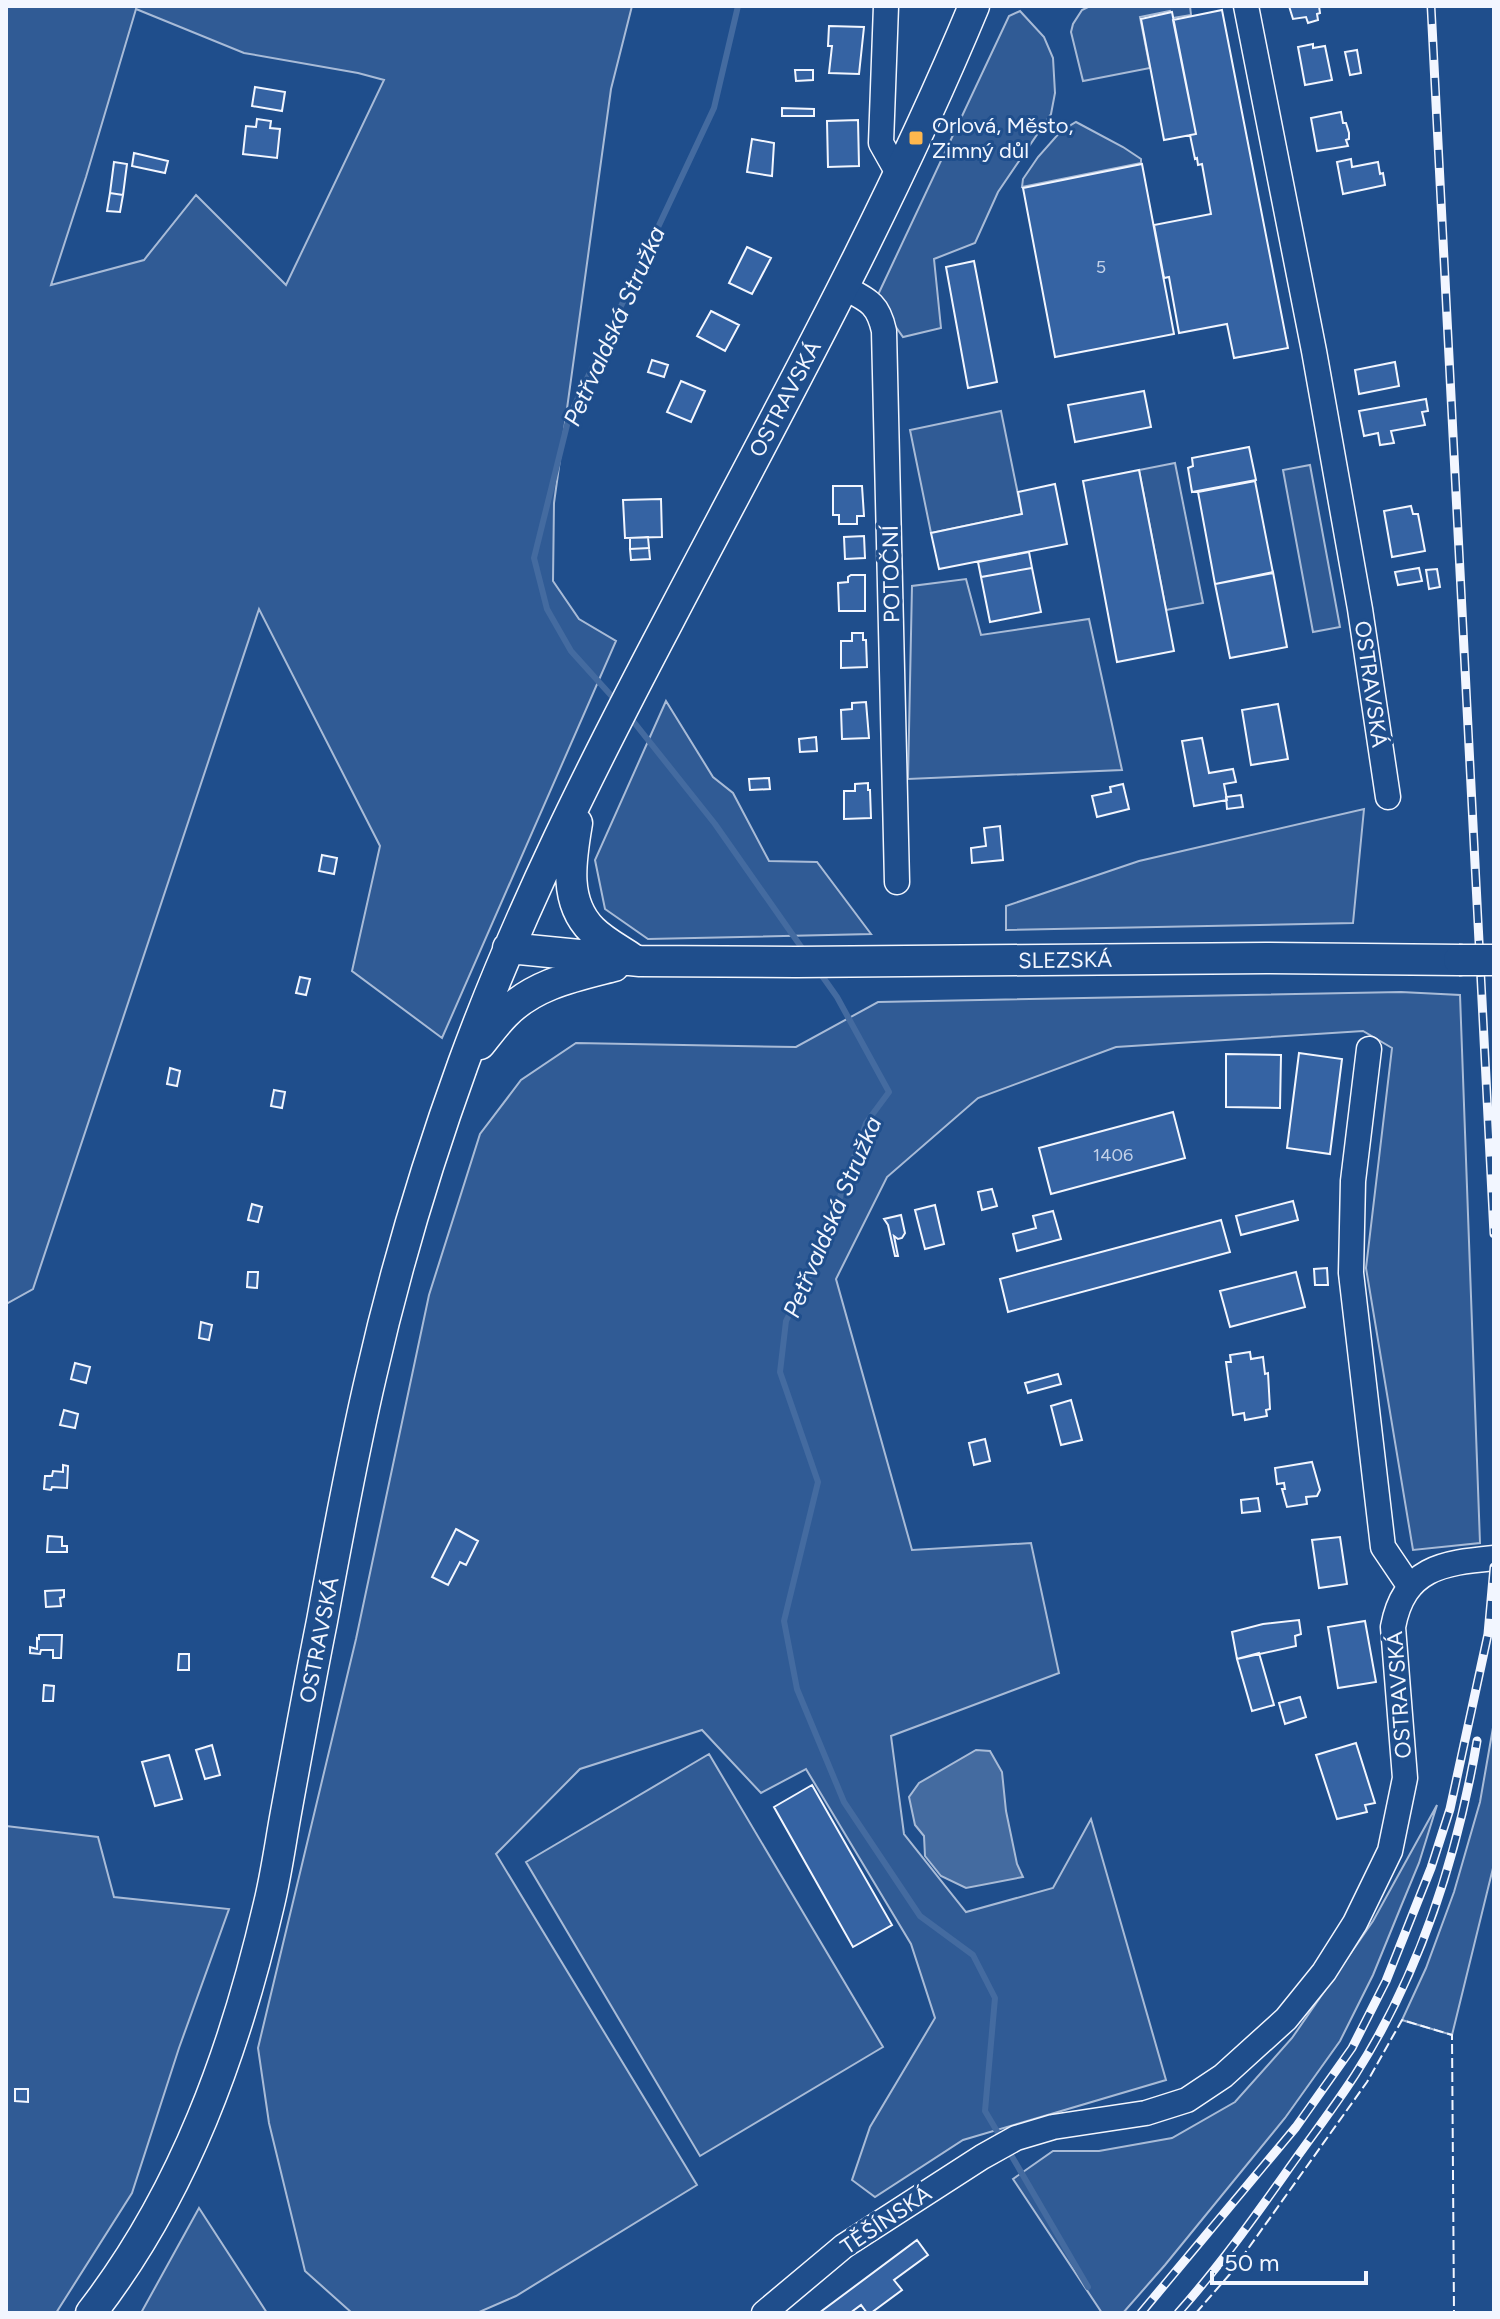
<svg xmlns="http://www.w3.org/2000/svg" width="1500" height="2319" viewBox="0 0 1500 2319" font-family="Figtree,sans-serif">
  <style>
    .built { fill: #305b95; stroke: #a8bbd7; stroke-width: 2; fill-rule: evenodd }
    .water { fill: #446ba0; stroke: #a8bbd7; stroke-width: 2 }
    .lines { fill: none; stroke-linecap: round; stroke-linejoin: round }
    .stream { stroke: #446ba0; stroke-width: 6 }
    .building { fill: #3563a3; stroke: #f2f6ff; stroke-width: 2 }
    .minor-casing { stroke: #f2f6ff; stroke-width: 27 }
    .major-casing { stroke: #f2f6ff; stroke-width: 33 }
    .minor { stroke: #1f4e8c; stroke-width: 24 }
    .major { stroke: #1f4e8c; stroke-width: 30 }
    .rail-casing { stroke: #f2f6ff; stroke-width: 9 }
    .rail { stroke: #1f4e8c; stroke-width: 6; stroke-dasharray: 18; stroke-linecap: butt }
    .major-bridge-casing { stroke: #f2f6ff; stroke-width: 33; stroke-linecap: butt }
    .major-bridge { stroke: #1f4e8c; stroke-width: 30 }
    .fence { stroke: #f2f6ff; stroke-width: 2; stroke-dasharray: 10 4; stroke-linecap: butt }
    .poi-dot { fill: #ffb74d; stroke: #1f4e8c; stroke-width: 3 }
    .labels { text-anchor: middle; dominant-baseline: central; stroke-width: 6; stroke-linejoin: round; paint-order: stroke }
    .number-label { font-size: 18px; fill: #c3d1e8 }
    .poi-label { font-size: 22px; fill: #f2f6ff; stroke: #1f4e8c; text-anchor: start }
    .street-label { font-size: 22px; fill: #f2f6ff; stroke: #1f4e8c }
    .water-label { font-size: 24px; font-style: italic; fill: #f2f6ff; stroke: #1f4e8c }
  </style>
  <rect width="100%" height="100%" fill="#1f4e8c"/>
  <path class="built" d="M6,6H632L611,89L554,503L553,581L579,619L616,641L442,1038L352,971L380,846L259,609L33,1289L6,1304ZM136,9L244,53L358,73L384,80L286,285L196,195L144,260L51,285L86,177Z
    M1190,6L1191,15L1173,18L1170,11L1140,17L1150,68L1083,81L1071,32L1073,24L1082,10L1088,7L1106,6Z
    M1020,11L1044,37L1053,58L1055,93L1051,114L998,192L975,243L934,259L941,328L903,337L876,299L1009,16Z
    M1076,122L1123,147L1141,159V163L1022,187L1023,179L1038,157L1061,131Z
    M1001,411L1022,514L931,533L910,430Z
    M1175,463L1203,603L1166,610L1139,470Z
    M1310,465L1340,627L1313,632L1283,470Z
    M966,579L981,635L1089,619L1122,770L908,779L912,586Z
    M666,701L713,777L733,793L769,861L817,862L871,934L648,939L605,909L595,860Z
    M1364,809L1353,923L1006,930V906L1139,861Z
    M1401,992L1460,995L1480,1543L1413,1550L1366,1268L1392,1048L1363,1031L1116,1047L978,1098L887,1177L836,1279L912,1550L1031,1543L1059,1673L891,1736L904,1834L966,1912L1053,1888L1091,1819L1166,2080L963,2140L875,2197L852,2180L870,2127L935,2018L911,1944L806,1769L761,1793L702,1730L580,1769L496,1854L697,2185L516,2296L477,2313H352L305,2271L269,2123L258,2048L356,1639L429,1295L480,1134L521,1080L576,1043L796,1047L878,1002Z
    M1494,1722V1864L1452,2035L1402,2020L1426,1968L1454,1892L1480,1802Z
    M709,1754L883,2047L700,2156L526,1862Z
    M1437,1805L1419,1863L1402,1904L1373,1975L1340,2041L1285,2118L1165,2265L1123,2313H1102L1013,2179L1053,2151H1099L1172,2138L1235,2102L1292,2038L1373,1921Z
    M6,1826L98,1837L114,1897L229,1909L179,2048L132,2193L56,2313H6Z
    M199,2208L267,2313H141Z"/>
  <path class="water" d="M976,1750L990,1751L1002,1772L1006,1811L1017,1864L1023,1877L966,1888L941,1876L925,1856L924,1836L915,1825L909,1797L919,1783Z"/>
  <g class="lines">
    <path class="stream" d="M617,702L571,651L547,609L534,558L569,417L714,108L738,6
      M629,716L715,824L804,951
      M820,973L837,997L889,1092L866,1123L819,1257L786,1321L780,1372L818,1482L784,1621L797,1689L844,1802L920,1916L973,1955L995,1998L985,2111L1001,2138
      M1007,2148L1088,2287"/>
  </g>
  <path class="building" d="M1289,6H1319L1320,13L1317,14L1318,20L1308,23L1306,17L1293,19Z
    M1222,10L1288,348L1234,358L1227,324L1179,333L1169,277L1164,278L1154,225L1211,214L1202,164L1198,165L1197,158L1195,159L1190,135L1196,134L1173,20Z
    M1172,12L1196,134L1164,140L1141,19Z
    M829,26L864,27L859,74L829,73L832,46H828Z
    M1313,44V48L1325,46L1332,80L1305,85L1298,47Z
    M1357,50L1361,73L1350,75L1345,52Z
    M795,70H813V80L796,81Z
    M255,87L285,92L282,111L252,106Z
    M782,108L814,109V116H782Z
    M1341,112L1343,123H1346L1349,133V139L1346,140L1348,146L1317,151L1311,118Z
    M257,119L271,121L270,128L280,129L277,158L243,154L246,126L256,127Z
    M858,120L859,166L828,167L827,121Z
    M752,139L774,143L772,176L747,172Z
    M134,153L168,161L165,173L132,166Z
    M1351,159L1352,167L1378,162L1380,174L1383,173L1385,185L1343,194L1337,162Z
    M114,162L127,164L123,195L110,193Z
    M1142,164L1174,334L1055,357L1023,188Z
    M110,193L123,195L120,212L107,211Z
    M747,247L771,258L752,294L729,283Z
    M974,261L997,382L968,388L946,267Z
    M711,311L739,325L725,351L697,336Z
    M652,360L668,365L664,377L648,372Z
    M1395,362L1399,386L1359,394L1355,370Z
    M681,381L705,391L691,422L667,412Z
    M1144,391L1151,427L1075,442L1068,405Z
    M1426,399L1428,411L1422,412L1425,425L1391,431L1394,443L1380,445L1378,433L1364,436L1359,411Z
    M1249,447L1256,480L1192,492L1188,468L1193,466L1192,458Z
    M1139,470L1174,651L1117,662L1083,481Z
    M1255,481L1273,573L1215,584L1198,492Z
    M1055,484L1067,544L939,569L931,533L1022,514L1018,492Z
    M833,486H862L864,516H857V524H839V515H833Z
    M661,499L662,537L625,538L623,500Z
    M1411,506L1413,514H1418L1425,551L1392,557L1384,511Z
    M864,536L865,558L845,559L844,537Z
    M648,537L649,548L630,549V538Z
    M649,548L650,559L631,560L630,549Z
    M1029,552L1032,568L981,577L978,562Z
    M1032,568L1041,612L990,622L981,577Z
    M1419,568L1422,581L1398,585L1395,572Z
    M1437,569L1440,587L1429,589L1426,570Z
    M1273,572L1287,647L1230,658L1215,584Z
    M851,575H865V611H839L838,583L848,582V577Z
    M852,633H863V640H866L867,667L841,668V641H852Z
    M866,702L869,738L842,739L841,710L852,709V703Z
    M1278,704L1288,759L1251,765L1242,710Z
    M816,737L817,751L800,752L799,739Z
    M1202,738L1209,773L1233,769L1236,782L1224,784L1227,800L1194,806L1182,741Z
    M769,778L770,789L750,790L749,779Z
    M868,783V790H870L871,818L844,819V791H855V784Z
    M1123,784L1129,809L1097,817L1092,796L1111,792L1110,787Z
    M1241,795L1243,807L1227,809L1226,797Z
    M1000,826L1003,860L972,863L971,848L986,846L984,828Z
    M322,855L337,858L334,874L319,871Z
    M300,977L310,979L306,995L296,993Z
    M1299,1053L1342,1059L1330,1154L1287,1148Z
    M1226,1054L1281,1055L1280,1108L1226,1107Z
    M170,1068L180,1071L177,1086L167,1084Z
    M274,1090L285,1092L282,1108L271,1106Z
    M1173,1112L1185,1158L1051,1194L1039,1148Z
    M992,1189L997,1206L982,1210L978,1192Z
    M1293,1201L1298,1220L1241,1235L1236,1216Z
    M252,1204L262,1207L258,1222L248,1220Z
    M935,1205L944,1244L925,1249L915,1210Z
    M1053,1211L1061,1239L1017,1251L1013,1234L1036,1228L1033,1216Z
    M901,1215L905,1233L902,1238L898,1239L894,1236L898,1256H895L888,1225L884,1219Z
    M1221,1220L1230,1252L1008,1312L1000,1279Z
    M1327,1268L1328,1285H1315L1314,1269Z
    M248,1272H258L257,1288L247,1287Z
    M1296,1272L1305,1307L1230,1327L1220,1291Z
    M201,1322L212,1325L209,1340L199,1338Z
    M1250,1352L1251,1359L1263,1357L1265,1374L1268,1373L1270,1409L1266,1410L1267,1416L1245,1420L1244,1413L1233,1415L1226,1362H1231L1230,1355Z
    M75,1363L90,1367L86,1383L71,1379Z
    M1058,1374L1061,1384L1028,1393L1025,1383Z
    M1071,1400L1082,1440L1061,1445L1051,1406Z
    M64,1410L78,1414L75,1428L60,1425Z
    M985,1439L990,1461L974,1465L969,1443Z
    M1312,1462L1320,1490L1317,1496L1306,1497L1307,1504L1287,1507L1282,1489H1285L1284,1483L1277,1484L1275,1468Z
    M63,1465L68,1466L67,1488L52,1487L51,1490L44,1489L45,1476H52L53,1471L63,1472Z
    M1258,1498L1260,1511L1242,1513L1241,1500Z
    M456,1529L478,1541L466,1565L460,1562L448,1585L432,1577Z
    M48,1536L62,1537V1546H67V1552H47Z
    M1340,1537L1347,1584L1319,1588L1312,1540Z
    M64,1590V1597L60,1598L61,1606L46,1607L45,1591Z
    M1299,1620L1301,1634L1295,1636L1296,1646L1237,1659L1232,1632L1263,1624Z
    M1365,1621L1376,1682L1338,1688L1328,1627Z
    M39,1635H62L61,1658H53V1650H41L40,1654L30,1653V1647L37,1649V1638L39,1639Z
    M1259,1653L1274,1705L1252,1711L1237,1659Z
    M179,1654H189V1670H178Z
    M44,1685L54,1686L53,1701H43Z
    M1300,1697L1306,1717L1285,1724L1279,1703Z
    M1356,1743L1375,1803L1365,1805L1367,1812L1337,1819L1316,1755Z
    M212,1745L220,1775L205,1779L196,1750Z
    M169,1755L182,1799L155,1806L142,1762Z
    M812,1785L892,1925L853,1947L774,1807Z
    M15,2089H28V2102L15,2101Z
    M917,2240L928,2255L894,2280L902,2290L871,2313H867L861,2305L850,2313H819Z"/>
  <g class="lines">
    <defs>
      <path id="minor" d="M886,6L881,143L899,175
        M1246,6L1314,351L1360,609L1388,797
        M843,287C868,300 878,303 884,331L897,882
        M1369,1049L1353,1181L1351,1273L1383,1547L1410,1587
        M764,2313L844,2246L982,2157L1016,2138L1053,2127L1146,2113L1187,2100L1223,2076L1286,2019L1324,1972L1355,1923L1390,1851L1405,1778L1393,1627C1404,1568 1442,1563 1494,1558"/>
      <path id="major" d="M577,823C571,859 563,901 592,930C604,942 620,950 633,959
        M508,948L640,961L796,962L1266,958L1459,960
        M480,1044C488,1034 496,1023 505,1014C534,984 575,976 614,966
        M91,2313C184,2193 235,2051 269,1904C276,1875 280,1846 285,1818C297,1752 309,1686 322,1621C337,1539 352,1457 371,1376C395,1270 426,1166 463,1064C519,911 592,766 668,622C774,419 886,218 974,6"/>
    </defs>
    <use href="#minor" class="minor-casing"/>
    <use href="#major" class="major-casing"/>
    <use href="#minor" class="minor"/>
    <use href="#major" class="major"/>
    <defs>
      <path id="rail" d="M1431,6L1494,1234
        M1141,2313L1296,2127L1352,2048L1386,1981L1431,1868L1450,1809L1488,1634L1494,1567
        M1178,2313C1217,2269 1251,2222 1285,2174C1308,2141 1333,2109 1355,2075C1419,1975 1457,1857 1477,1741"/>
    </defs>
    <use href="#rail" class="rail-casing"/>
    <use href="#rail" class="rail"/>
    <defs>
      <path id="major-bridge" d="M1459,960H1494"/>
    </defs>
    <use href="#major-bridge" class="major-bridge-casing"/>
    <use href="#major-bridge" class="major-bridge"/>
    <path class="fence" d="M1196,2313L1230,2274L1367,2082L1402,2020L1452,2035L1454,2313"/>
  </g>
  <rect class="poi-dot" x="908" y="130" width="16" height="16" rx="4"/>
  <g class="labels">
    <g class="number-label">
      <text x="1101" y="267">5</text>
      <text x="1113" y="1155">1406</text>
    </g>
    <g class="poi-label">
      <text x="932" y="125">Orlová, Město,<tspan x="932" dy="25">Zimný důl</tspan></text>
    </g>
    <g class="street-label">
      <text transform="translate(785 399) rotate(-62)">OSTRAVSKÁ</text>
      <text transform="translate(891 574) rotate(-91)">POTOČNÍ</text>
      <text transform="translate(1371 684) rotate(82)">OSTRAVSKÁ</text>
      <text transform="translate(1065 960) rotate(-1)">SLEZSKÁ</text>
      <text transform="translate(319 1640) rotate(-79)">OSTRAVSKÁ</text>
      <text transform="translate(1399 1695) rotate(-94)">OSTRAVSKÁ</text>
      <text transform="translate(886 2220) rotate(-34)">TĚŠÍNSKÁ</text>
    </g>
    <g class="water-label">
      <text transform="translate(614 326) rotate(-66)">Petřvaldská Stružka</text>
      <text transform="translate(832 1217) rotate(-67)">Petřvaldská Stružka</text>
    </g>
  </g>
  <rect width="1500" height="2319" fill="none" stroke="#f2f6ff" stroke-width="16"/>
  <path d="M1212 2271v12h154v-12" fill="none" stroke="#f2f6ff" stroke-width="4"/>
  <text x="1224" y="2271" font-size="24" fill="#f2f6ff" stroke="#1f4e8c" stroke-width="6" paint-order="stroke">50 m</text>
</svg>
